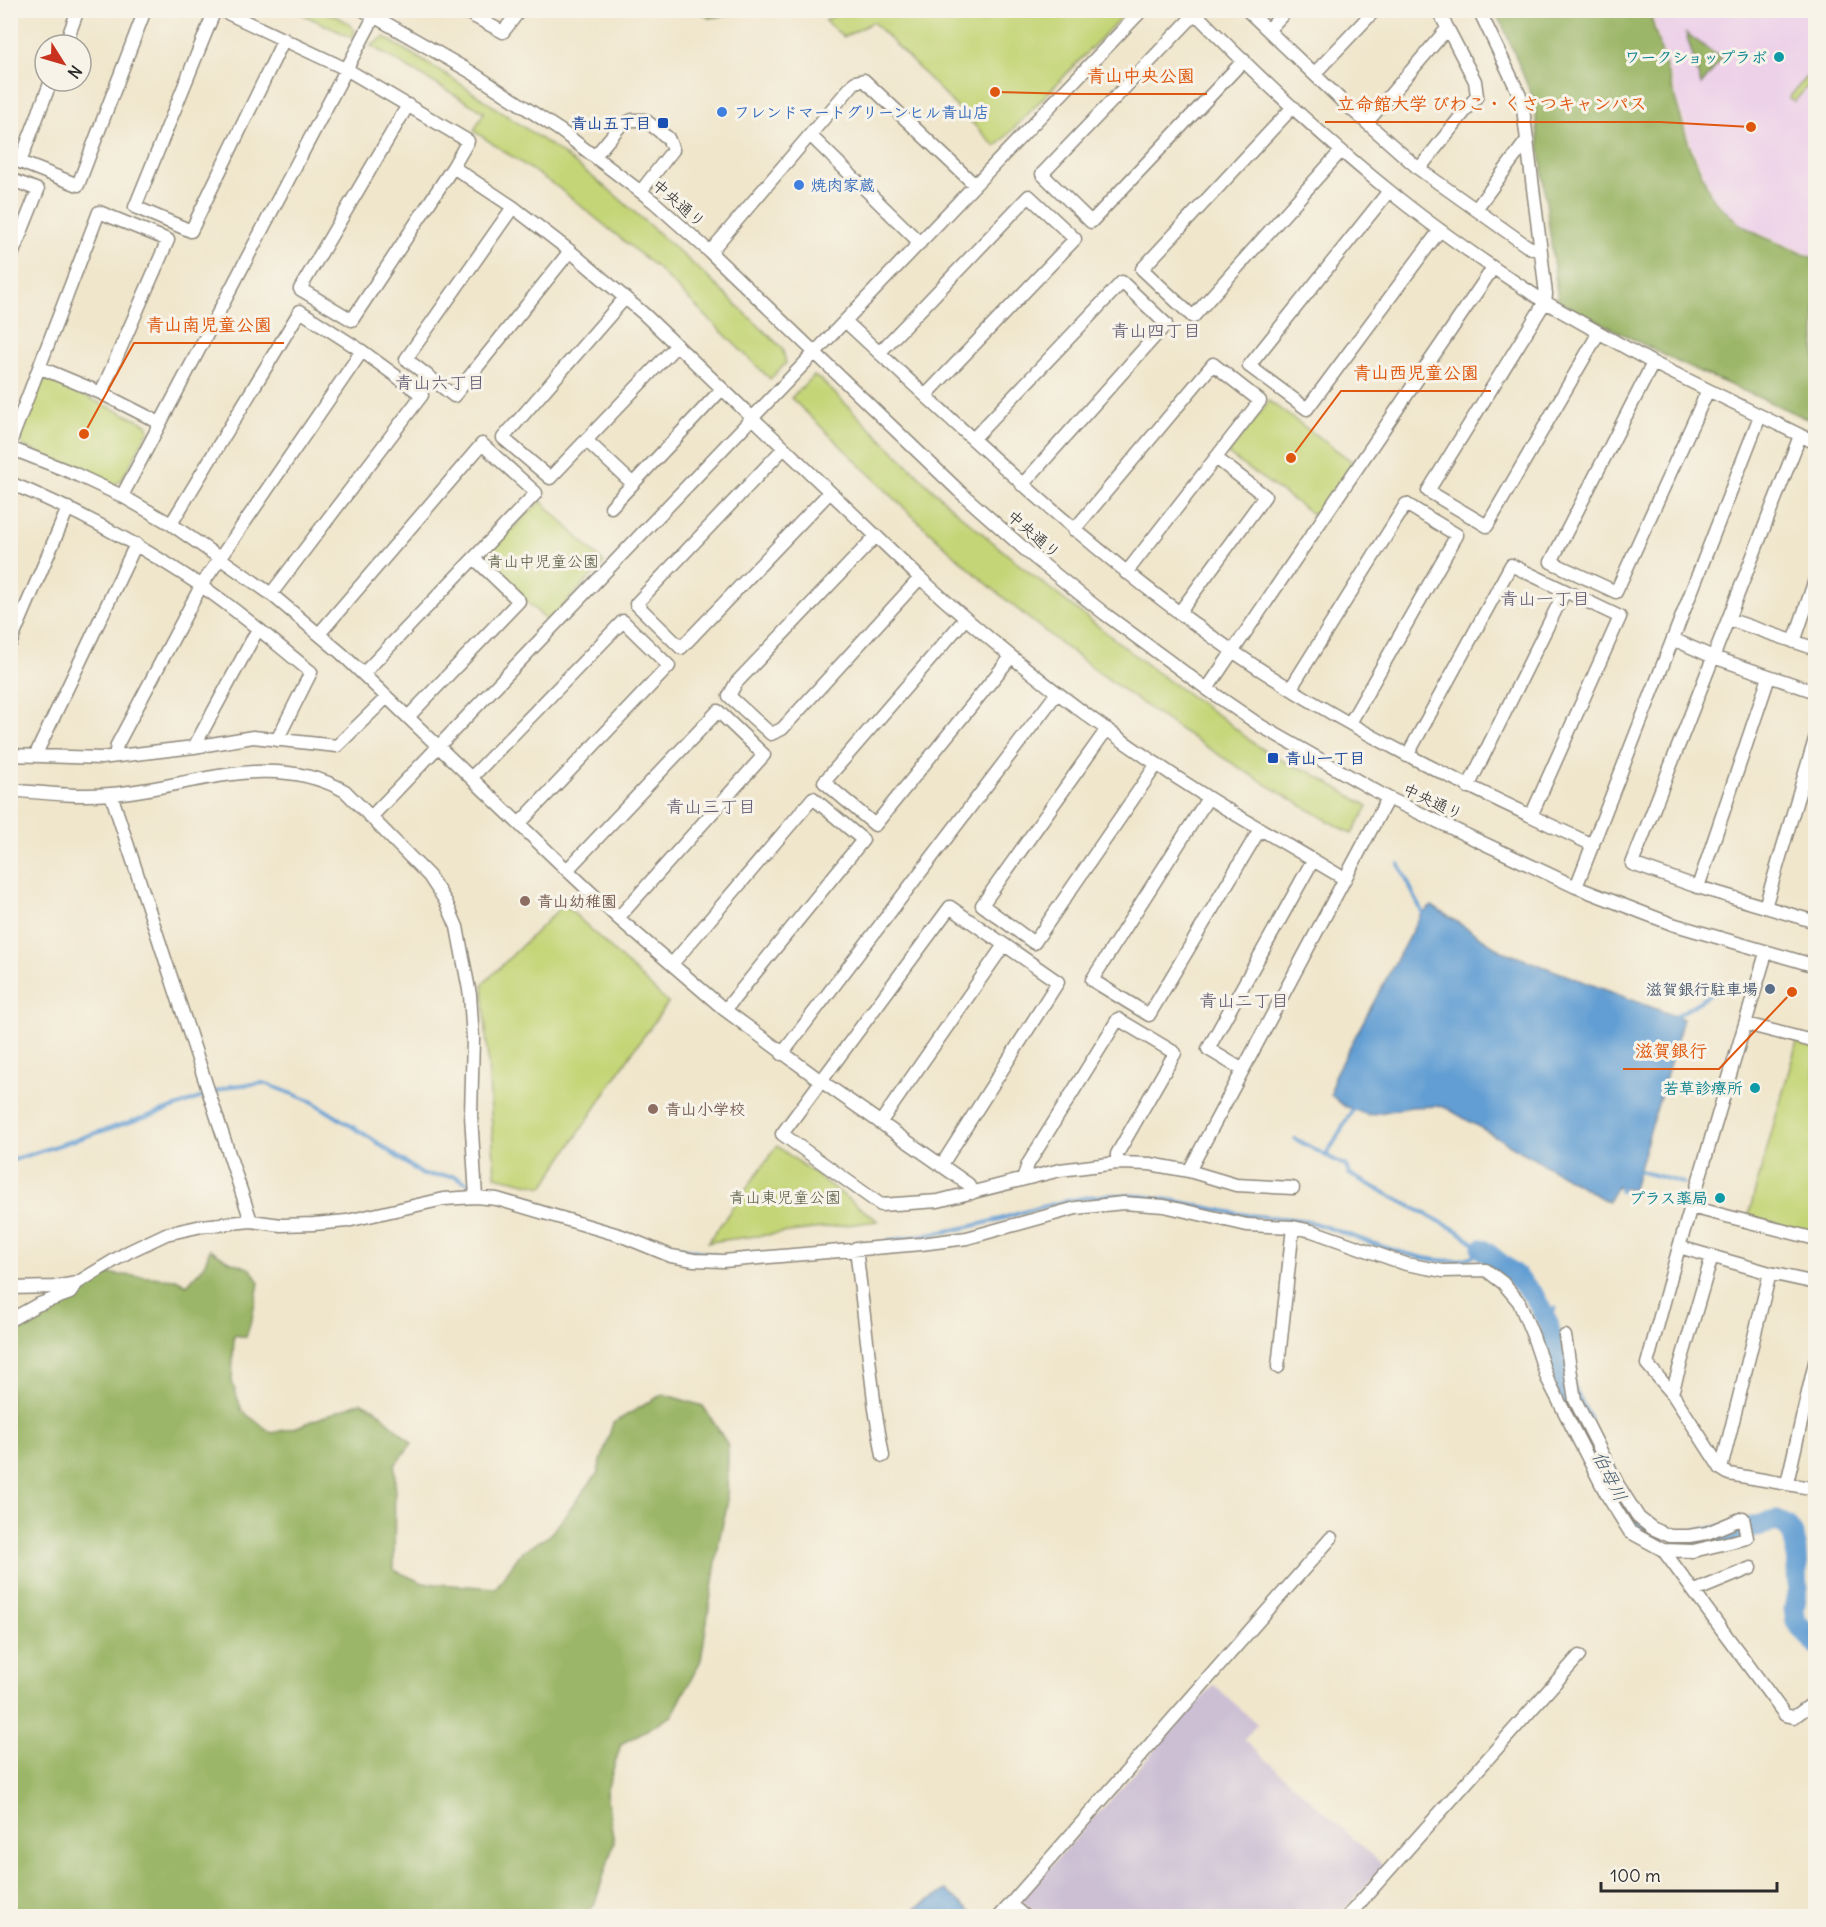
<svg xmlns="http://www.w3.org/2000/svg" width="1826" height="1927" viewBox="0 0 1826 1927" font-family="Delius,'Klee One',sans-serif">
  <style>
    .built { fill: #edd1e9 }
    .industrial { fill: #ccbfd4 }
    .green { fill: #c4d577; stroke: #788051; stroke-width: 1.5 }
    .forest { fill: #9bb668; stroke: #63704a; stroke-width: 1.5 }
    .water { fill: #629ed3; stroke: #46647f; stroke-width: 1.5 }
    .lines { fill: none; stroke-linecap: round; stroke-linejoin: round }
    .stream { stroke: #629ed3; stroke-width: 4 }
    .river { stroke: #629ed3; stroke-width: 21 }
    .minor-casing { stroke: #8e887c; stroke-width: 15 }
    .minor { stroke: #fff; stroke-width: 12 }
    .culture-dot { fill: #0f9aa8; stroke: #f7f3e8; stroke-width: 2 }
    .shop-dot { fill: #3f7fe0; stroke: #f7f3e8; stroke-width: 2 }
    .transit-dot { fill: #1a4fb4; stroke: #f7f3e8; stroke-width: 2 }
    .education-dot { fill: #8d6e63; stroke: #f7f3e8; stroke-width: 2 }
    .service-dot { fill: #5c6f8a; stroke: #f7f3e8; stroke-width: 2 }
    .labels { text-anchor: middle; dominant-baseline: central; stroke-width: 6; stroke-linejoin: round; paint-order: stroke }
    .culture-label { font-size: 16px; font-weight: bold; fill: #0d838f; stroke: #f7f3e8; text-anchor: end }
    .shop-label { font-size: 16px; font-weight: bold; fill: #366cbe; stroke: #f7f3e8; text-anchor: start }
    .transit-label { font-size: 16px; font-weight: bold; fill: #164399; stroke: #f7f3e8; text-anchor: end }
    .street-label { font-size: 16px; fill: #2b2b2b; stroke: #f7f3e8 }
    .park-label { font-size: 16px; fill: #51563e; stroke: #f7f3e8 }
    .education-label { font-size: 16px; font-weight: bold; fill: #785e54; stroke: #f7f3e8; text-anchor: start }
    .service-label { font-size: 16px; font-weight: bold; fill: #4e5e75; stroke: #f7f3e8; text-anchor: end }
    .neighbourhood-label { font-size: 18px; fill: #5b556e; stroke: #f7f3e8 }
    .water-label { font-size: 18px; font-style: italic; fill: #41596e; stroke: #f7f3e8 }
    .leader { fill: none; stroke: #df570e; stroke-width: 2 }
    .callout-dot { fill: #df570e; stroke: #f7f3e8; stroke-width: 2 }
    .callout-label { font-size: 18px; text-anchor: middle; font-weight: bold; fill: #df570e; stroke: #f7f3e8; stroke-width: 6; stroke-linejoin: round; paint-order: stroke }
  </style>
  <rect width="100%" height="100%" fill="#f7f3e8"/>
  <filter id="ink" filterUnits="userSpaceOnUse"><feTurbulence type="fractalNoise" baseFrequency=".0167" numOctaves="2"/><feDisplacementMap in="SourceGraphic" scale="12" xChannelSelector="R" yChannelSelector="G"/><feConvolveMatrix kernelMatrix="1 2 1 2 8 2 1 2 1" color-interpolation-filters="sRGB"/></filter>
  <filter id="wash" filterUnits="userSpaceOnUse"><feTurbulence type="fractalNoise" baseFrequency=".008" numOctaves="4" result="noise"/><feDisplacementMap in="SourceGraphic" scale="24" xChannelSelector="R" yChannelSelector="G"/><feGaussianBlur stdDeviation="1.35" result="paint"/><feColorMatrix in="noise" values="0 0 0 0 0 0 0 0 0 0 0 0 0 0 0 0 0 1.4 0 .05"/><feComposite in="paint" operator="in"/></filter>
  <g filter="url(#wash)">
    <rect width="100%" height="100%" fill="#f0e6cc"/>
    <path class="built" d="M1651,11H1815V257L1759,233L1740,223L1714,198L1691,144Z"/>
    <path class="industrial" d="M1214,1685L1257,1724L1244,1740L1384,1866L1338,1916H1038L1020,1900Z"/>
    <path class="green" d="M845,10H1127V11L996,147L873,22L844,37L825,21Z
      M296,11C316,10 342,13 355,31L352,38Z
      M384,37L450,77L563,154L614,194L702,272L782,348L786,363L770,379L657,268L560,189L474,131L484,112L371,46Z
      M1806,77L1812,81L1794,102L1789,98Z
      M814,376L822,381L950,506L1021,566L1155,671L1226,721L1257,746L1287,763L1310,772L1368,806L1352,834C1227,765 1109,686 999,594C926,533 860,463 791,398Z
      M47,379L147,424L149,430L121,481L112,485L23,446L19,438L41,381Z
      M1269,401L1354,463L1318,518L1228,454Z
      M541,501L604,563L548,622L482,558Z
      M564,904L668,1003L633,1051L543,1187L495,1176L483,984Z
      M1797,1042L1815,1046V1233L1748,1216Z
      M777,1146L878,1221L708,1242Z"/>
    <path class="forest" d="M699,11H754L709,18Z
      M1493,11H1649L1689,145L1713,200L1740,224L1759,235L1815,259V422L1682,364L1558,301L1534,101L1503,26Z
      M1686,33L1722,59L1701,85Z
      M210,1249L229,1261L251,1269L259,1283L252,1318L246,1337L234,1335L232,1382L242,1411L272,1433L297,1427L361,1402L374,1408L412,1443L395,1465L394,1570L423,1583L496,1588L522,1551L549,1536L597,1474L613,1423L663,1394L703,1406L728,1445L727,1506L720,1536L701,1660L672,1716L621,1744L606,1793L614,1843L595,1903L585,1916H11L10,1323L44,1308L67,1300L109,1274L176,1279L187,1285L204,1266Z"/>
    <path class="water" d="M1432,906L1502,951L1683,1019L1633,1189L1617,1186L1608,1202L1443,1106L1411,1107L1368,1115L1344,1106L1331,1095L1334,1076L1420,916Z
      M946,1890L974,1915L972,1916H903Z"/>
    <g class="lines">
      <path class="stream" d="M1399,864L1423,914
        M1676,1016L1721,988
        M1326,1156L1353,1109
        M10,1161L176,1107L231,1086L264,1083L311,1101L372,1139L423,1175L454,1176L490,1194
        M1639,1171L1683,1183
        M1620,1191L1621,1186
        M886,1241C921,1236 955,1231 989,1222C1032,1210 1077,1194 1122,1195C1159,1196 1193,1205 1229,1212C1253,1217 1278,1217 1301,1220C1342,1227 1450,1285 1482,1249L1458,1231L1349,1174L1346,1166L1295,1139
        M655,1243L715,1255
        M1548,1323L1555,1308"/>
      <path class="river" d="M1482,1249L1516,1276L1534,1296L1548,1323L1552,1342L1568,1394L1581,1420
        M1605,1470C1616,1492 1625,1515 1647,1529
        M1687,1541L1716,1536L1777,1521L1786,1525L1793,1535L1796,1550L1798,1588L1794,1609L1796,1622L1816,1644"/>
    </g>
  </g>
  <g filter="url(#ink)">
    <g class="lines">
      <defs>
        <path id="minor" d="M215,10L135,207L191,231L284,39
          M221,10L346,69L468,141L453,167L513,207L570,251L644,314L920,578C1009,659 1105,733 1207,797C1242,819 1278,839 1313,860
          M363,10L471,72L561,131L654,202L710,252L959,491L1030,554L1105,614L1207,689L1261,726L1388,798L1576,887L1672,924L1816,966
          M462,10L503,32L520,10
          M1192,10C1254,73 1320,135 1388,190C1438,231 1491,267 1545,302L1428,491L1487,526L1598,334
          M1247,10L1341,100L1419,169L1527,246L1541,252
          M1479,10L1522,100L1541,252L1546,294L1545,302L1653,363L1816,443
          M1195,14L1042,174L1091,222L1244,60
          M1268,30L1287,10
          M65,45L78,10
          M1314,74L1375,10
          M51,81L20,162L78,185L145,10
          M408,105L300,289L352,320L453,167
          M1293,107L1142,269L1193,317L1341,151
          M1367,122L1447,29
          M810,135L920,243
          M595,156L621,125L632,120H645L668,138L673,150L641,191
          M1419,169L1477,96L1475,81L1438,10
          M10,179L38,190L10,260
          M1389,191L1249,366L1307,409L1440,230
          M513,207L406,359L454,396L570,251
          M1476,209L1527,140
          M710,252L855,82L864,80L975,185
          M625,298L503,438L550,478L677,345
          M845,321C970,437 1091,553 1231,650C1344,728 1468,787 1593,845
          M880,352L1029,196L1075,239L926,395
          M1653,363L1551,562L1616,592L1708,390
          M41,368L101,393
          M1800,436L1632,864L1698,887L1816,922
          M973,439L1122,282L1166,324L1022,485
          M586,440L632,483
          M10,443L99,212L168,240L101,393L160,423
          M10,448L73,473L122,496L171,524L271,594L341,653L567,870L618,918L725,1010L821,1081L968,1184L972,1193
          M784,448L636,604L681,648L830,492
          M10,483C77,510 140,545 200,585C239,611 275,643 311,672L277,740
          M122,496L377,11
          M611,507L722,389
          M171,524L300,311L362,351L422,395L271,594
          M1074,530L1213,364L1260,401L1126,573
          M876,536L736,683L729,696L771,734L782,729L920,578
          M1179,613L1265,496L1216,458
          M965,619L824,782L875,825L1011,657
          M1728,619L1816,649
          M319,634L482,444L536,493L363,674
          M1673,639L1713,657L1816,692
          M1794,642L1816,577
          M10,644L68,508
          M1291,688L1406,504L1457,535L1350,723
          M1207,689L1493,268
          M408,717L519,601L474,558
          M1107,729L982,905L1034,943L1157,764
          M194,747L258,629
          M10,755L101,758L194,747L253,737L337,746L387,697
          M35,756L136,544
          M115,756L117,745L201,586L362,351
          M1407,756L1511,565L1620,617L1531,816
          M471,778L623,621L669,666L519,824
          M1468,787L1565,591
          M10,790C43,793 79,797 111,794C189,788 270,749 345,791L429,876L446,902L457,927L470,995L473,1039L471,1115L476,1197
          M111,794L251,1221
          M1208,798L1092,980L1149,1015L1260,829
          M371,817L1142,10
          M567,870L718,711L764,755L618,918
          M1576,887L1760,416
          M1698,887L1769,677
          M1765,907L1816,736
          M1766,953L1679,1247L1647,1364L1672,1393L1721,1469L1729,1474L1816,1489
          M672,964L813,798L863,840L725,1010
          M1746,1024L1816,1042
          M782,1054L1057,693
          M1243,1070L1208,1049L1313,860L1345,879
          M880,1123L1004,945
          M941,1166L1058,982L950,907L782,1134L881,1205L938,1201L1060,1170L1117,1163L1150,1164L1189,1171L1236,1185L1293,1188
          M1189,1171L1388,798
          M1023,1179L1028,1164L1118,1019L1175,1053L1117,1154V1163
          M1691,1207L1816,1239
          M1679,1247L1770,1273L1816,1283
          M856,1248L875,1409L883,1456
          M10,1288L54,1287L77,1283L128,1252L166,1234L202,1226L251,1221L281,1225L314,1224L347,1221L444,1199L476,1197L497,1199L622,1236L671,1256L694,1260L723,1261L921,1244L967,1238L1076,1208L1123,1203L1164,1206L1247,1225L1293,1227L1312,1231L1406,1264L1443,1271L1486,1270L1503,1283L1519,1302L1533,1336L1547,1378L1607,1495L1630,1532L1663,1550L1693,1551L1747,1538L1743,1518L1707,1533L1689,1536H1670L1652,1528L1639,1518L1618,1485L1575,1400L1565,1336
          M10,1320L37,1305L70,1293L77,1283
          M1278,1367L1293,1227
          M1672,1393L1712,1256
          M1721,1469L1770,1273
          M1787,1483L1816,1358
          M1663,1550L1785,1715L1794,1717L1816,1701
          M1695,1591L1751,1568
          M1010,1904L1024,1916
          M1000,1916L1331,1538
          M1348,1916L1579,1656"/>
      </defs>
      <use href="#minor" class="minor-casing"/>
      <use href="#minor" class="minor"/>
    </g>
  </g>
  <g class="culture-dot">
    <circle cx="1779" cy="57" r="6"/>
    <circle cx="1755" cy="1088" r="6"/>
    <circle cx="1720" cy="1198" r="6"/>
  </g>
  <g class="shop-dot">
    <circle cx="722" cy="112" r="6"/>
    <circle cx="799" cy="185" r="6"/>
  </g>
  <g class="transit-dot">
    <rect x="657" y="117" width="12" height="12" rx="3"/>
    <rect x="1267" y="752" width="12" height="12" rx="3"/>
  </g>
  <g class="education-dot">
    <circle cx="525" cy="901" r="6"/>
    <circle cx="653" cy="1109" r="6"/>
  </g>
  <circle class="service-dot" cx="1770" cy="989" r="6"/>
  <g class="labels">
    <g class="culture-label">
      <text x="1767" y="57">ワークショップラボ</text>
      <text x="1743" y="1088">若草診療所</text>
      <text x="1708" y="1198">プラス薬局</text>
    </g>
    <g class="shop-label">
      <text x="734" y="112">フレンドマートグリーンヒル青山店</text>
      <text x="811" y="185">焼肉家蔵</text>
    </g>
    <g class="transit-label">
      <text x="651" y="123">青山五丁目</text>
      <text x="1285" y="758" text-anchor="start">青山一丁目</text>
    </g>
    <g class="street-label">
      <text transform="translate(679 203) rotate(41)">中央通り</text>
      <text transform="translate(1034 534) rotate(41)">中央通り</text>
      <text transform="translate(1433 801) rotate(25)">中央通り</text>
    </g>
    <g class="park-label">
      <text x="543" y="561">青山中児童公園</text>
      <text x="785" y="1197">青山東児童公園</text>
    </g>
    <g class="education-label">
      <text x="537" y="901">青山幼稚園</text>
      <text x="665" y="1109">青山小学校</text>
    </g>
    <g class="service-label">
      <text x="1758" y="989">滋賀銀行駐車場</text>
    </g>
    <g class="neighbourhood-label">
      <text x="1156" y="330">青山四丁目</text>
      <text x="440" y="382">青山六丁目</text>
      <text x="1545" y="598">青山一丁目</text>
      <text x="711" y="806">青山三丁目</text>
      <text x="1244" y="1000">青山二丁目</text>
    </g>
    <g class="water-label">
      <text transform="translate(1610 1476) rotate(63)">伯母川</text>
    </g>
  </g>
  <path class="leader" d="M995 92L1075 94H1207M1751 127L1660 122H1325M84 434L134 343H284M1291 458L1341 391H1491M1792 992L1719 1069H1623"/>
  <g class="callout-dot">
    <circle cx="995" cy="92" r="6"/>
    <circle cx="1751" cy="127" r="6"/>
    <circle cx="84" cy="434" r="6"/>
    <circle cx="1291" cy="458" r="6"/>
    <circle cx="1792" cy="992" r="6"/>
  </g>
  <g class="callout-label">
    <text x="1141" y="82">青山中央公園</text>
    <text x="1492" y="110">立命館大学 びわこ・くさつキャンパス</text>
    <text x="209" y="331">青山南児童公園</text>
    <text x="1416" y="379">青山西児童公園</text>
    <text x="1671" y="1057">滋賀銀行</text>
  </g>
  <rect width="1826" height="1927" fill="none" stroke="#f7f3e8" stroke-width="36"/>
  <g transform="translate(63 63) rotate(127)"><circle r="28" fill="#f7f3e8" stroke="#a5a39c" stroke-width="1.5"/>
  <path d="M0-4.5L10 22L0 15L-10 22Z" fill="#c8321e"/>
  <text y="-9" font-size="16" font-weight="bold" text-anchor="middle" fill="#2b2b2b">N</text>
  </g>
  <path d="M1601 1882v9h176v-9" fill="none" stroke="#2b2b2b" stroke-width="3"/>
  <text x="1610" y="1882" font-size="18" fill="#2b2b2b" stroke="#f7f3e8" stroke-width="4.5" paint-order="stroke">100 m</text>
</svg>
